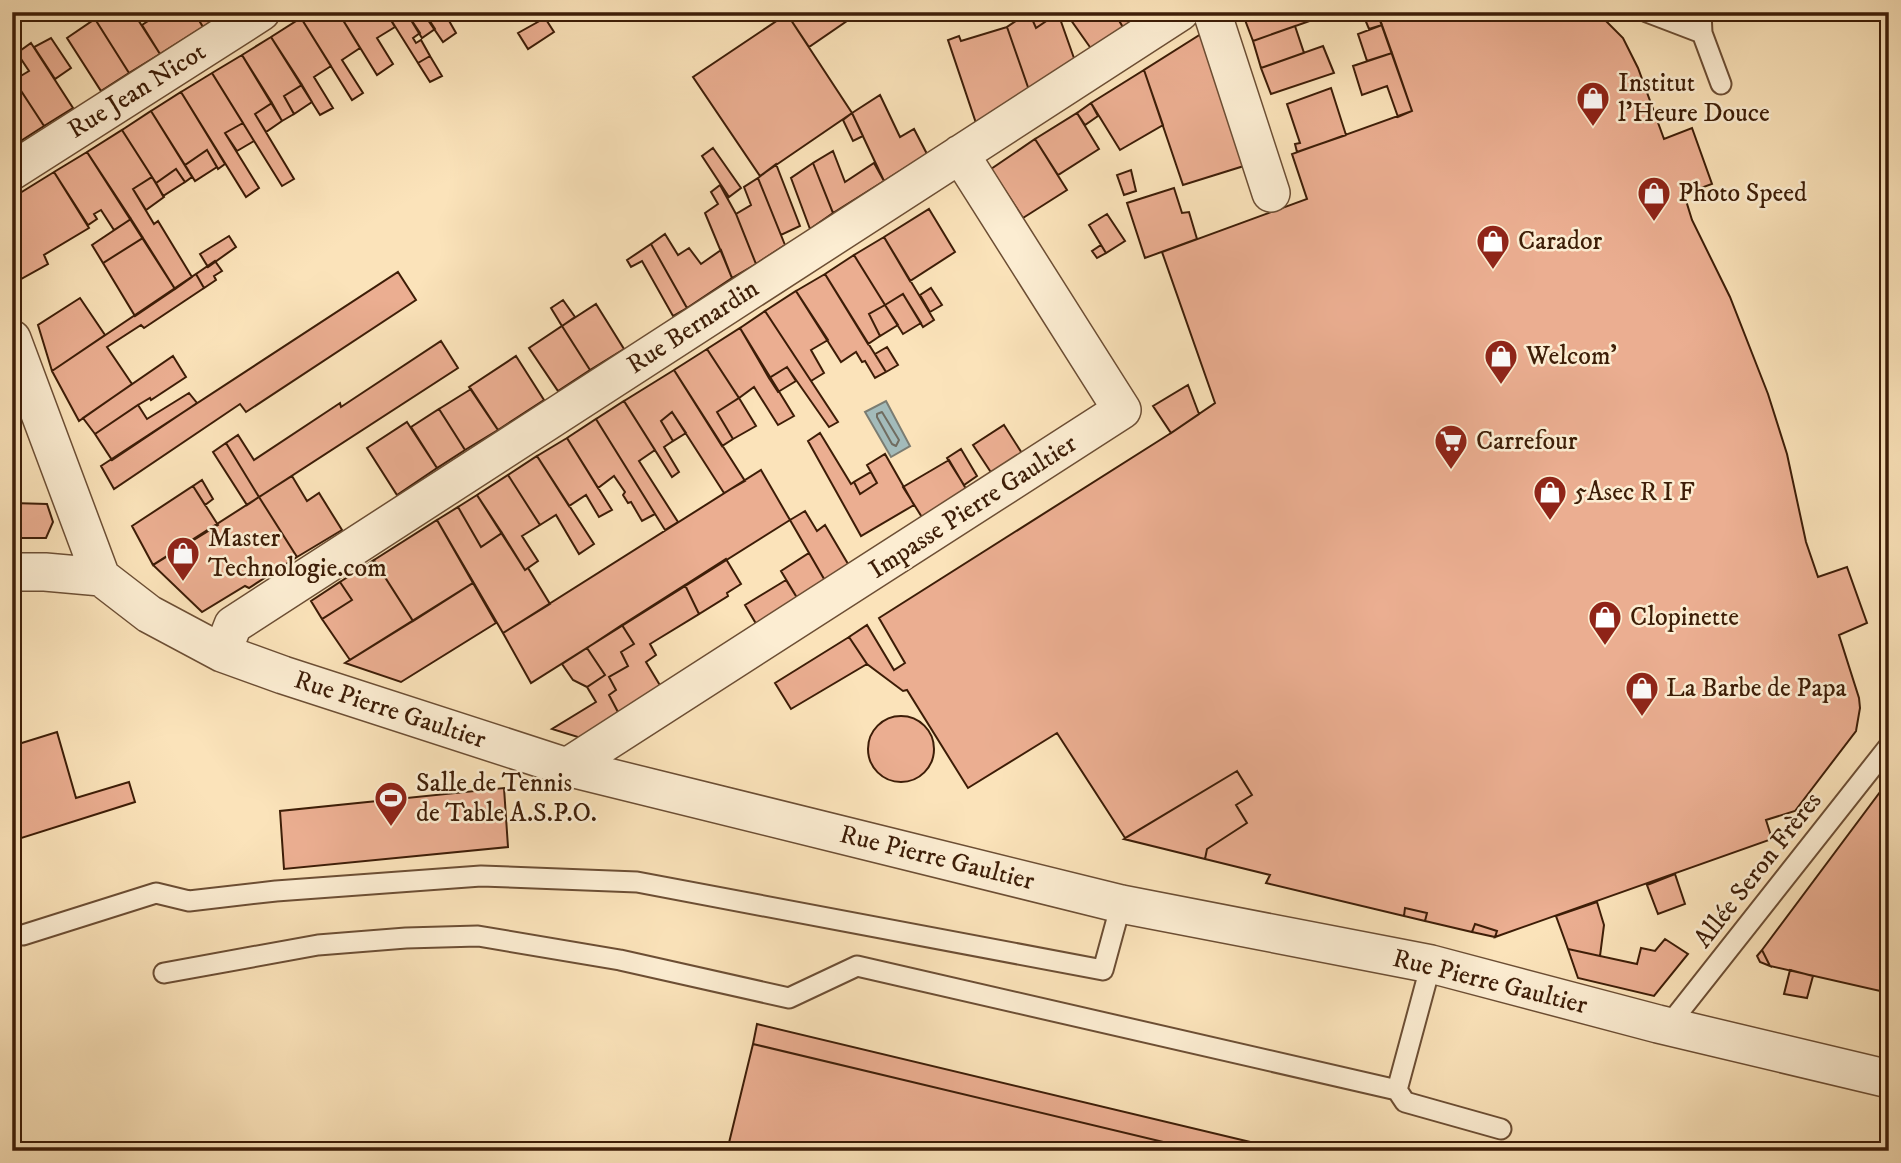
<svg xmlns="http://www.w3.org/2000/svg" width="1901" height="1163" viewBox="0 0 1901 1163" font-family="'IM FELL DW Pica',serif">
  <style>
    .water { fill: #a3bbba; stroke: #7a7c72; stroke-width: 2 }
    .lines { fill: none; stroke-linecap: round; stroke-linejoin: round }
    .shore { stroke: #706c60; stroke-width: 2 }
    .building { fill: #ebae91; stroke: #3d1d07; stroke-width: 2 }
    .service-casing { stroke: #6c4e34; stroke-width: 23 }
    .minor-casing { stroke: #6c4e34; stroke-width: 40 }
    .service { stroke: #fcedd2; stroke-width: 19 }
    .minor { stroke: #fcedd2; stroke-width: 37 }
    .labels { text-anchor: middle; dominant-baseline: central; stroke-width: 5; stroke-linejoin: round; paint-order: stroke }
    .poi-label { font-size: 26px; fill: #3d1d07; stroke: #fcedd2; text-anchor: start }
    .street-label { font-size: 26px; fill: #3d1d07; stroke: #fcedd2 }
  </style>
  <rect width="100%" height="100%" fill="#fbe3ba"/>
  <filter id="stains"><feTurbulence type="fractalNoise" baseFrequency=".00286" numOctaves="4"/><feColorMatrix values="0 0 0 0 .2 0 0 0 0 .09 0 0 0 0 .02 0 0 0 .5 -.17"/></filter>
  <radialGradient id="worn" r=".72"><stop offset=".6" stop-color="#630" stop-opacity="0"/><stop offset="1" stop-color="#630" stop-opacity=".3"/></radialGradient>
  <path class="water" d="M886,401L910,446L891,457L865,412Z"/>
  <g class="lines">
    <path class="shore" d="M882,412L899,440L896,446L892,444L877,417V414Z"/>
  </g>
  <path class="building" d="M106,12H111L116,19L127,12H133L160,54L129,73L95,19Z
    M162,12H194L203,27L160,54L142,25Z
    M194,12H225L203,27Z
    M309,12H338L360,48L342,60L363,93L352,100L301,18Z
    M338,12H386L395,27L377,38L393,64L377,75Z
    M386,12H406L420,33L413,38L416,43L421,40L430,56L418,63Z
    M406,12H424L435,29L422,38Z
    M441,12H444L456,33L443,42L428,20Z
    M789,12H860L809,47L787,14Z
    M1029,12H1057L1058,13L1036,28Z
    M1029,12L1036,28L1058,13L1075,61L1029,90L1007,27Z
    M1067,12H1114L1124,29L1092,50L1066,13Z
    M1114,12H1151L1124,29Z
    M1242,12H1317L1318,18L1253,41Z
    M1362,12H1377L1382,25L1369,29Z
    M1377,12H1597L1623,38L1638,68L1664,139L1692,128L1712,184L1684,194L1692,220L1730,297L1768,394L1787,454L1806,542L1818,577L1847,567L1867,623L1839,635L1859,698L1860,708L1856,731L1795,811L1766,820L1772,839L1495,937L1497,931L1475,924L1472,932L1425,921L1427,913L1405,908L1404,916L1266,883L1270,875L1205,859L1207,849L1247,823L1236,805L1252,795L1237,771L1125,838L1057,733L968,788L907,690L903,691L867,664L849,637L867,625L894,670L905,663L879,618L1171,433L1215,403L1162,252L1307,199L1292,154L1412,111Z
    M787,14L852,113L760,176L693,77Z
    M301,18L331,66L314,77L333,108L320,115L271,37Z
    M545,18L554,32L528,49L518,33Z
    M95,19L129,73L101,91L67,38Z
    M1382,25L1392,53L1367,61L1358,34Z
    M1295,26L1304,53L1261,68L1253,41Z
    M1007,27L1029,90L976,123L948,40L959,36L961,41Z
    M1201,34L1247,165L1183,185L1144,70Z
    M271,37L302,85L284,96L294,114L282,121L242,55Z
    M51,38L71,68L55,79L34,47Z
    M31,43L73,108L44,126L14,80L29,71L17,53Z
    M1323,46L1334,73L1271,94L1261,68Z
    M1392,53L1412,111L1398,117L1387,86L1362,95L1353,66Z
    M242,55L272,103L255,114L294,179L282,186L212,73Z
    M430,56L442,76L430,82L418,63Z
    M1144,70L1163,125L1120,150L1091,103Z
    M212,73L243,123L225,133L259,188L246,197L181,92Z
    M14,80L44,126L16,144L12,139V82Z
    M302,85L312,102L294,114L284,96Z
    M1331,88L1346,135L1297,152L1295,144L1300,143L1287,104Z
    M181,92L225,164L218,169L207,150L185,165L151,111Z
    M880,95L900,137L914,129L927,154L884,181L852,113Z
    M272,103L282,121L266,132L255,114Z
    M1091,103L1098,116L1085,125L1077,113Z
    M151,111L192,177L185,182L176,169L156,183L122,130Z
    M852,113L863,136L853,141L843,120Z
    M1077,113L1099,149L1058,175L1035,139Z
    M243,123L254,141L237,151L225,133Z
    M122,130L152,177L133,189L154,224L158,221L192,277L175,289L87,152Z
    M1035,139L1067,190L1023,218L991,169Z
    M713,148L741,188L729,197L702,156Z
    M207,150L217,167L195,181L185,165Z
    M833,151L845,182L874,163L884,181L833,213L813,163Z
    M87,152L131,219L114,230L101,210L94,214L97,219L88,225L54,172Z
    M813,163L833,213L810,229L791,178Z
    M776,164L800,226L781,235L758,178Z
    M176,169L185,182L163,196L156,183Z
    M1131,170L1136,191L1124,195L1117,175Z
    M54,172L89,228L44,255L48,264L21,279L12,253V198Z
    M152,177L164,197L146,210L133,189Z
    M758,178L785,245L756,264L736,214L751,205L744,187Z
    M720,185L736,214L756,264L732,278L705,213L718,204L711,192Z
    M1174,188L1182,213L1189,212L1197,239L1145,258L1127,203Z
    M929,209L955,252L910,281L884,237Z
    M1107,214L1125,241L1106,253L1089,225Z
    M131,219L143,238L103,263L92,245Z
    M665,234L678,255L689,248L701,264L721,250L732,278L687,308L651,244Z
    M229,236L236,247L208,267L200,254Z
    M884,237L934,320L923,327L903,294L885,305L854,255Z
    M143,238L175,289L135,316L103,263Z
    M651,244L687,308L673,316L642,261L631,267L627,260Z
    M1101,245L1106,253L1097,258L1092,251Z
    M854,255L885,305L869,314L880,336L868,344L825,274Z
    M215,261L222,271L214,276L216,280L204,288L196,274Z
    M398,272L416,300L246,412L240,404L114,489L101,466Z
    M196,274L204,288L144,328L141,325L107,347L132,384L79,421L52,371Z
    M825,274L886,372L875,378L865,361L862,362L856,352L841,362L796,291Z
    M931,288L942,305L930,312L920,295Z
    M796,291L828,340L811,350L824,373L811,381L765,311Z
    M903,294L921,323L903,334L885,305Z
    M80,298L105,335L52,371L38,325Z
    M563,300L575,317L562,326L551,308Z
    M596,304L624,349L590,370L562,326Z
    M885,305L898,325L880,336L869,314Z
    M765,311L838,422L829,427L787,367L769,378L740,328Z
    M562,326L590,370L558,391L529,348Z
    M740,328L794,416L778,425L754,387L739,398L707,349Z
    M441,341L458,368L259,497L226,443L238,435L254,460L340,403L341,407Z
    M887,347L898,365L886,372L875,354Z
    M707,349L739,398L717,412L733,439L722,446L674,370Z
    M173,356L186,377L151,400L150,398L138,405L95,434L83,418Z
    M516,356L544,400L498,430L469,387Z
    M787,367L796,381L778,392L769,378Z
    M674,370L745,481L724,493L672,412L661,421L673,441L664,447L679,472L672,477L624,401Z
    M1188,385L1199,414L1171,433L1153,406Z
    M471,389L498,430L465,450L439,409Z
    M189,393L197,403L112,460L95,434L138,405L147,419Z
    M739,398L756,426L733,439L717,412Z
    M624,401L655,450L639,461L678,522L665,530L596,419Z
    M439,409L465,450L437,468L411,427Z
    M672,412L686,433L673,441L661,421Z
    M596,419L655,514L642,521L631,502L628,503L623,495L625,492L614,476L598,488L567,438Z
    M407,422L437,468L397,495L367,448Z
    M1004,425L1025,458L994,477L973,445Z
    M820,433L851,484L854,482L860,494L877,483L867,465L885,454L914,505L861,536L808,441Z
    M567,438L612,510L599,517L586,495L569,506L537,456Z
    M226,443L259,497L247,505L213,452Z
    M961,449L977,476L964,485L947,458Z
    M537,456L594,544L579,554L556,515L540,525L508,475Z
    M949,460L969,494L925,522L903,487Z
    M761,470L790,520L531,683L503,633Z
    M871,472L877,483L860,494L854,482Z
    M508,475L540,525L522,536L538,561L525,570L477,495Z
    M292,476L307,501L319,493L342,530L297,557L259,497Z
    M202,480L213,499L205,505L193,486Z
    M193,486L218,525L153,565L132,526Z
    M477,495L502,533L481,547L458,507Z
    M259,497L297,557L249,588L245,586L202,612L153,565Z
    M12,503L47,504L53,522L46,538H12Z
    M458,507L481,547L502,533L525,570L528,568L550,604L503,633L437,520Z
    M805,511L817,531L825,525L851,569L827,584L790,520Z
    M437,520L473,583L413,621L374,560Z
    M809,553L827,584L799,601L781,571Z
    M726,559L741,584L727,593L728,596L699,614L685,585Z
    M374,560L413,621L350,660L322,619L352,600L340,582Z
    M786,580L799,601L758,627L745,605Z
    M340,582L352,600L322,619L311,601Z
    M473,583L496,623L401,682L345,663Z
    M685,585L699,614L650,644L656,655L646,662L661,687L619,714L609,695L616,690L609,677L628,666L621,652L634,644L622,625Z
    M622,625L634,644L621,652L628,666L609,677L616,690L609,695L619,714L581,738L552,729L596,702L587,687L605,675L587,648Z
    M849,637L867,664L791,709L775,683Z
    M587,648L605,675L587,687L573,680L562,664Z
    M868 749a33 33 0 1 1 66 0a33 33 0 1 1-66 0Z
    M57,732L76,798L129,782L135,802L12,841V746Z
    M1237,771L1252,795L1236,805L1247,823L1207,849L1205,859L1124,839Z
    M1889,780V993L1770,966L1762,950Z
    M504,788L508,847L284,869L280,811Z
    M1675,874L1685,904L1658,914L1647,885Z
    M1597,902L1604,925L1600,956L1568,949L1556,916Z
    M1405,908L1427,913L1425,921L1404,916Z
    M1475,924L1497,931L1495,937L1472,932Z
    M1665,939L1688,954L1654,996L1578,978L1568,949L1637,964L1641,948L1655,951Z
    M1762,950L1770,966L1760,962L1757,956Z
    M1790,970L1813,976L1807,998L1784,994Z
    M757,1024L1263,1145L1261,1151H1201L753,1044Z
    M753,1044L1201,1151H727Z"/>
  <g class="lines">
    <defs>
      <path id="service" d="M1647,12L1702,33
        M1701,12L1702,33L1721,84
        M23,935L156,893L189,901L276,891L481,876L637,882L1103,970L1121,904
        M164,973L318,945L406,938L478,936L620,960L789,998L857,966L1397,1090L1405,1102L1501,1129
        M1668,1026L1889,746
        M1397,1090L1431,964"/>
      <path id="minor" d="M1212,12L1271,193
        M12,171L261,12
        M12,339L101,577
        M12,572H45L101,577L149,614L222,653L283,675L567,767L1121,904L1431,964L1658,1024L1889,1079
        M222,653L233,625L1180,12
        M567,767L1122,410L960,154"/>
    </defs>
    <use href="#service" class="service-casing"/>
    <use href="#minor" class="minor-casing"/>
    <use href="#service" class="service"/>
    <use href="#minor" class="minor"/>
  </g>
  <defs>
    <symbol id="shop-pin" viewBox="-11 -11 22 30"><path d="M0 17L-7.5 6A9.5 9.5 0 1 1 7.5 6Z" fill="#8f2418" stroke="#fcedd2"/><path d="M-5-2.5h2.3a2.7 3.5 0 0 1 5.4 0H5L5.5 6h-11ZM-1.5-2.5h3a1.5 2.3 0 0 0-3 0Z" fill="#fff"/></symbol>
    <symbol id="supermarket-pin" viewBox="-11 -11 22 30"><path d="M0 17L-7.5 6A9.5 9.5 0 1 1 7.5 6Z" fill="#8f2418" stroke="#fcedd2"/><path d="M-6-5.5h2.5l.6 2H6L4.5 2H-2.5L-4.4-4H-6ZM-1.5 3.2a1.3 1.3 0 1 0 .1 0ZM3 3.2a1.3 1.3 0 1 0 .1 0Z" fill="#fff"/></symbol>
    <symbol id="stadium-pin" viewBox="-11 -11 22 30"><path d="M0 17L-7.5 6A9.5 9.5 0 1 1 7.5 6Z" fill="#8f2418" stroke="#fcedd2"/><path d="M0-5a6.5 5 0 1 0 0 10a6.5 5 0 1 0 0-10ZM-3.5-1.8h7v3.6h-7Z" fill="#fff"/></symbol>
  </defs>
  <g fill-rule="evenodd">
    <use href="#shop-pin" x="1574" y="79" width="38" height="52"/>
    <use href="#shop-pin" x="1635" y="174" width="38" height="52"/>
    <use href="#shop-pin" x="1474" y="222" width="38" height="52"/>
    <use href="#shop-pin" x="1482" y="337" width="38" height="52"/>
    <use href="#supermarket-pin" x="1432" y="422" width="38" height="52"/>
    <use href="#shop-pin" x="1531" y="473" width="38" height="52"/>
    <use href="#shop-pin" x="164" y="534" width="38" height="52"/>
    <use href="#shop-pin" x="1586" y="598" width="38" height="52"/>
    <use href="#shop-pin" x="1623" y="669" width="38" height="52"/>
    <use href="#stadium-pin" x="372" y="779" width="38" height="52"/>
  </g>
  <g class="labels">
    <g class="poi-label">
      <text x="1618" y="83">Institut<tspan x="1618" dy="30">l'Heure Douce</tspan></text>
      <text x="1678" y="193">Photo Speed</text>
      <text x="1518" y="241">Carador</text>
      <text x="1526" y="356">Welcom'</text>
      <text x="1476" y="441">Carrefour</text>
      <text x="1574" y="492">5Asec R I F</text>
      <text x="208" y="538">Master<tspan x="208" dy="30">Technologie.com</tspan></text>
      <text x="1630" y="617">Clopinette</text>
      <text x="1666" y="688">La Barbe de Papa</text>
      <text x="416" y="783">Salle de Tennis<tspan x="416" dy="30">de Table A.S.P.O.</tspan></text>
    </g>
    <g class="street-label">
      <text transform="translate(137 91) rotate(-32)">Rue Jean Nicot</text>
      <text transform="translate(693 327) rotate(-33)">Rue Bernardin</text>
      <text transform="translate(973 507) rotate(-33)">Impasse Pierre Gaultier</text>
      <text transform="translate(390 710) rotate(18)">Rue Pierre Gaultier</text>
      <text transform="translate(937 858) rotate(14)">Rue Pierre Gaultier</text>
      <text transform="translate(1758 870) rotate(-52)">Allée Seron Frères</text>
      <text transform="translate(1490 982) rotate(14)">Rue Pierre Gaultier</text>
    </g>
  </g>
  <rect width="1901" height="1163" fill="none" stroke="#fbe3ba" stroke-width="42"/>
  <rect x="14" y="14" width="1873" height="1135" fill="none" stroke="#3d1d07" stroke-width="3.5"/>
  <rect x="21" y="21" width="1859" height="1121" fill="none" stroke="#3d1d07" stroke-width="2"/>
  <rect width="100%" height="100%" filter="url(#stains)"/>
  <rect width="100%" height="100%" fill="url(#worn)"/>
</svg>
